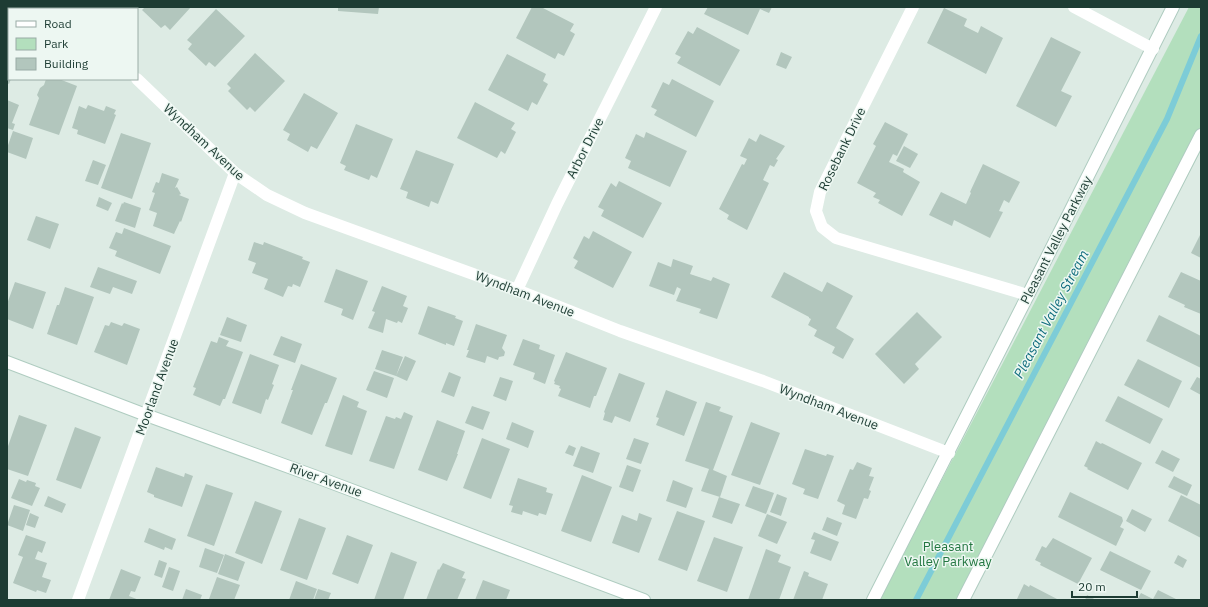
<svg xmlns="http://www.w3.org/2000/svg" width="1208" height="607" viewBox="0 0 1208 607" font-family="'IBM Plex Sans',sans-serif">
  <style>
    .green { fill: #b3dfbd }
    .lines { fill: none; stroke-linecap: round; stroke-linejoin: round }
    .stream { stroke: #7dccd7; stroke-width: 6 }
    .building { fill: #b2c6bd }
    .secondary-casing { stroke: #afccc0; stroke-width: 14 }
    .street { stroke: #fff; stroke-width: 12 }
    .secondary { stroke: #fff; stroke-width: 12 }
    .labels { text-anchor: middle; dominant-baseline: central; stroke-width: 3; stroke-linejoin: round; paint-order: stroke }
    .street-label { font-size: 13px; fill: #1d3c33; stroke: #edf7f2 }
    .park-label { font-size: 13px; fill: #237741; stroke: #edf7f2 }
    .water-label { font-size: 14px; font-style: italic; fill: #116e7e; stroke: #edf7f2 }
  </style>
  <rect width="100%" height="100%" fill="#ddebe4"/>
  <path class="green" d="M1189,7H1201V150L968,600H879Z"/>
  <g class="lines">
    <path class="stream" d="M916,600L1167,119L1201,36"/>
  </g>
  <path class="building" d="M145,7H191L170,30L165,25L161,28L142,10Z
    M338,7H379L378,14L338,11Z
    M532,7H541L574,24L570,31L575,34L564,56L558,53L555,59L516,38Z
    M708,7H772L769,13L760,9L748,35L704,14Z
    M944,8L967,19L964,26L978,33L981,26L1003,38L986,74L927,43Z
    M216,9L245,36L215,67L209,62L206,66L188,49L192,44L187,40Z
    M7,21L9,22V79H11L9,84L7,83Z
    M697,27L740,50L720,86L677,63L681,57L675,54L688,31L693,34Z
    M1051,37L1081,52L1061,91L1072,96L1056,127L1016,106Z
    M781,52L792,57L786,69L776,65Z
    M255,53L285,81L255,112L250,107L247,110L228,91L231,88L227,84Z
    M507,54L546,74L543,81L548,84L537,105L532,102L528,111L488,90Z
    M46,79H59L77,86L59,135L29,125L39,98L37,95L40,88L44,85Z
    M672,79L714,101L696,137L654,115L657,110L651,107L663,82L669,85Z
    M304,93L338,113L317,149L311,146L308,152L287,140L290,134L283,130Z
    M7,100L19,105L12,123L15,124L13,130L7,128Z
    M475,102L515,123L511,129L516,132L505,154L501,151L497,158L457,138Z
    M88,105L104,111L106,106L116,110L114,114L116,115L105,144L77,134L78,130L72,128L79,106L86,109Z
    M885,122L908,134L897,156L893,154L889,162L904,169L903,172L920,182L902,216L878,203L880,200L873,197L876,193L857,183L876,146L873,144Z
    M356,124L393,139L377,178L371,175L369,180L344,170L346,166L340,163Z
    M13,131L33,138L26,159L7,152V148Z
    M646,132L687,151L670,187L628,168L631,161L625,158L636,134L644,138Z
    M121,133L151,143L132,199L101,188Z
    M760,134L785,146L776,159L778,160L774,167L770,165L763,180L769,183L747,230L727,219L729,215L719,209L742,164L744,165L747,159L740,156L749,138L756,142Z
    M904,146L918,154L910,168L896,161Z
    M416,150L454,164L438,204L431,201L429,207L406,198L408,192L400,189Z
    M93,160L106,165L98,185L85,181Z
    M983,164L1020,182L1009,203L1004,200L999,211L1003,212L990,238L954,220L952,226L929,215L941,192L966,204L971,193L970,192Z
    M162,173L179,179L175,188L177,187L181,194L179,195L189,199L181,222L180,221L174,234L153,226L157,213L149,210L155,193L152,192L156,182L159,183Z
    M619,181L662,203L643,238L601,216L604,210L598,207L611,183L616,187Z
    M99,197L112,203L108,211L96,206Z
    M124,202L141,208L135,228L115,221L122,203L123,204Z
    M36,216L59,224L50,249L27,240Z
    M124,228L171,246L160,274L115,256L117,251L109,248L116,232L122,234Z
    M593,231L632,252L613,288L574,268L578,261L573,258L584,236L589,239Z
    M1201,233V258L1191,253Z
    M254,242L263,245L264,242L303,257L302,259L310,262L300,287L293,284L292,287L288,286L283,297L264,289L268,279L252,273L256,263L248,260Z
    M673,259L693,266L690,274L711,281L713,277L730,284L717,319L699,313L701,309L676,301L681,289L677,287L674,295L649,286L658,262L671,267Z
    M98,267L137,281L132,294L113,287L110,294L90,287Z
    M336,269L368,281L353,320L341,315L343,309L324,302Z
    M784,272L822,292L827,282L853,296L836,328L854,339L843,359L832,353L835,347L814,336L817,330L808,325L811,319L809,318V317L771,297Z
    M1181,272L1201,281V314L1184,307L1185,305L1168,297Z
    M15,282L46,292L33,329L7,319V304Z
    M382,286L407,296L403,306L408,308L402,323L398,321L397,323L386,319L383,333L368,328L375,312L372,311Z
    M65,287L94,297L77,345L47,334L57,305H59Z
    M428,306L456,316L455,318L463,321L454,346L446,343V345L418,334Z
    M917,312L942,337L915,364L919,369L904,384L875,354Z
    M1159,315L1201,336V368L1146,341Z
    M227,317L247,325L241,342L220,335Z
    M111,322L122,326L124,323L140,329L127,365L94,352L105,325L109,326Z
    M476,324L507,335L502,348L505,352L504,356L499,357L498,360L487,356L485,363L466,357L469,350H467Z
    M281,336L302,344L295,363L273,355Z
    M219,337L229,341L226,346L243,352L225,399H223L220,406L193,395L196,388L193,387L211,341L217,343Z
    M523,339L540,345L539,349L555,355L545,384L533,379L535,373L513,365Z
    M382,350L403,357L396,376L375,369Z
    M566,352L607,368L596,396H594L590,408L558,396L561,389L559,388L560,386L554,384L555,382L554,381Z
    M250,354L279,365L272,384L274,385L268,400L266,399L261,414L232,403Z
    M405,356L416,361L407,381L396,376Z
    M1138,359L1182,381L1169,408L1124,385Z
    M301,364L337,378L327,403H325L312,435L281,423L293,390H291Z
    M374,371L394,378L387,398L366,390Z
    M449,372L461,377L454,397L441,392Z
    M619,373L645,383L630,422L615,416L612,423L603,420L605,413L604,412Z
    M500,377L513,381L506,401L493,396Z
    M1197,377L1201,379V395L1190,389Z
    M666,390L697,402L684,436L656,425L659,418L656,417Z
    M343,395L359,402L357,407L367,411L352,455L325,446Z
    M1118,396L1163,419L1150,444L1105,421Z
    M706,402L721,407L719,411L733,416L713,470L727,476L720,497L701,491L709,469L685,461Z
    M472,406L490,412L483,430L465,423Z
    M404,412L413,416L394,469L369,461L386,416L395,419L396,417L401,419Z
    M19,415L47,425L28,476L7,469V449Z
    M437,420L465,431L457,454H458L447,481L418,470Z
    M512,422L534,431L528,448L506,439Z
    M751,422L780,433L760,485L731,475Z
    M75,427L101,437L81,489L56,480Z
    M482,438L510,449L491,499L463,488Z
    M634,438L649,443L641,464L626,459Z
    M1096,441L1101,444L1102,443L1142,463L1128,490L1087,469L1088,468L1084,466Z
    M569,445L576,448L573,456L565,453Z
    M581,446L600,453L593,473L573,466Z
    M805,449L826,456L827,454L834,456L818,499L803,494L805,489L792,484Z
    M1162,450L1180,459L1173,472L1155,463Z
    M857,462L872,468L869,476L874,477L869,490L871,491L868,499L864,498L856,519L842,514L845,505L837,501L850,469L853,470Z
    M627,465L641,470L633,492L619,487Z
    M156,467L184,477L185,473L193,476L182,507L154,497V495L147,492Z
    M582,475L612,487L591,542L561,531Z
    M1174,476L1192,485L1187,496L1168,487Z
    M518,478L547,488L546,492L553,494L546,515L539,513L538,516L523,511L522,515L511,512L513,506L509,505Z
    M19,479L26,482L27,480L36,483L35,486L40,488L32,506L11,498Z
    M673,480L693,488L686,508L666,501Z
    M206,484L233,493L214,546L187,536Z
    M753,486L774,493L766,514L745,506Z
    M1070,492L1122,517L1123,521L1120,527L1124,529L1116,546L1058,517Z
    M777,494L787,498L781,516L770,512Z
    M1181,495L1201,505V538L1168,521Z
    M48,496L66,504L62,513L44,506Z
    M719,497L740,504L732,524L712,517Z
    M255,501L282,511L262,564L235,553Z
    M14,505L30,510L23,531L7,525Z
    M1132,509L1152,519L1145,532L1126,521Z
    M677,511L705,521L687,571L658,560Z
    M30,513L39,517L35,528L26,525Z
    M639,513L652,518L639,553L612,543L622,515L637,521Z
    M767,514L787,522L777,544L758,536Z
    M827,517L842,523L837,536L822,530Z
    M299,518L326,528L307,580L280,570Z
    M149,528L176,539L172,550L165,547L164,550L144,542Z
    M814,532L839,542L831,561L810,553L815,540L811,539Z
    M26,535L46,542L42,553L38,551L35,559L47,563L42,577L51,580L46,593L37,590L36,592L13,583L23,557L18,555Z
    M347,535L373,545L358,584L332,574Z
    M714,537L743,547L727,592L697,581Z
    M1053,538L1092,558L1078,584L1040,565L1041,563L1035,560L1042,546L1046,548Z
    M205,548L224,555L217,573L199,567Z
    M766,549L781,555L778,562L791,567L779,600H748Z
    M1110,551L1151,571L1141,590L1100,570Z
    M391,552L417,562L403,600H374Z
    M225,554L245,562L238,581L218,574Z
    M1178,555L1187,560L1183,568L1174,563Z
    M159,560L167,563L162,578L154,575Z
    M443,563L465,572L462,578L466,579L457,600H426L438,569L439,570Z
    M169,567L180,571L173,591L162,587Z
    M121,569L141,577L135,592L131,591L129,596L139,600H109Z
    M804,571L809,573L808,576L828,584L822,600H793Z
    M217,577L240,585L234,600H212L209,599Z
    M483,580L510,590L506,600H475Z
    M296,581L317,589L313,600H289Z
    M1024,584L1029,587L1030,585L1059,600H1019L1017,599Z
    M186,589L202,595L200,600H182Z
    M318,589L331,593L328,600H314Z
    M1158,590L1178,600H1137L1141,593L1153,599Z
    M1087,595L1096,600H1085Z"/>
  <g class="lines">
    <defs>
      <path id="secondary" d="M7,362L146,415L314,476L644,600
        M873,600L1028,295L1173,7
        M963,600L1201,135"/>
    </defs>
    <use href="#secondary" class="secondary-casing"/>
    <path class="street" d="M62,7L64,9
      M913,7L820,192L816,211L822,227L836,238L1028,295
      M1074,7L1153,49
      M137,79L235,173L267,195L305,213L517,290L620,331L763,381L949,453
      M517,290L557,204L656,7
      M78,600L235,173"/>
    <use href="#secondary" class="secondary"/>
  </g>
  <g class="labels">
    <g class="street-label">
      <text transform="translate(204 142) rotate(43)">Wyndham Avenue</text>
      <text transform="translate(585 148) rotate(-63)">Arbor Drive</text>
      <text transform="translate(842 149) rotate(-64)">Rosebank Drive</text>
      <text transform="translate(1056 240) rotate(-63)">Pleasant Valley Parkway</text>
      <text transform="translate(525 294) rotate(21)">Wyndham Avenue</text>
      <text transform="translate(157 387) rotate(-70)">Moorland Avenue</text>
      <text transform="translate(829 407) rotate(21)">Wyndham Avenue</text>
      <text transform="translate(326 480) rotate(20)">River Avenue</text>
    </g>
    <g class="park-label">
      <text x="948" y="546">Pleasant<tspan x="948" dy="15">Valley Parkway</tspan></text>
    </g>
    <g class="water-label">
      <text transform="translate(1051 314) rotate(-62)">Pleasant Valley Stream</text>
    </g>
  </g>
  <rect width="1208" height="607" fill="none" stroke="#1d3c33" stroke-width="16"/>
  <rect x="8" y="8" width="130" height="72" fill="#edf7f2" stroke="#9aaca6"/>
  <rect x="16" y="21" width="20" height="6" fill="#ffffff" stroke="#9aaca6"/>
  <text x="44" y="28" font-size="12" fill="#1d3c33">Road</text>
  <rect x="16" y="38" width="20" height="12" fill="#b3dfbd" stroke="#9aaca6"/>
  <text x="44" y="48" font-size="12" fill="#1d3c33">Park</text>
  <rect x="16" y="58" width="20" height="12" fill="#b2c6bd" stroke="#9aaca6"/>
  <text x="44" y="68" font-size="12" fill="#1d3c33">Building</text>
  <path d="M1072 591v6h65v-6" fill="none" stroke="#1d3c33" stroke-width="2"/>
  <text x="1078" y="591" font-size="12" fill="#1d3c33" stroke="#edf7f2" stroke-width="3" paint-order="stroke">20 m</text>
</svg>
